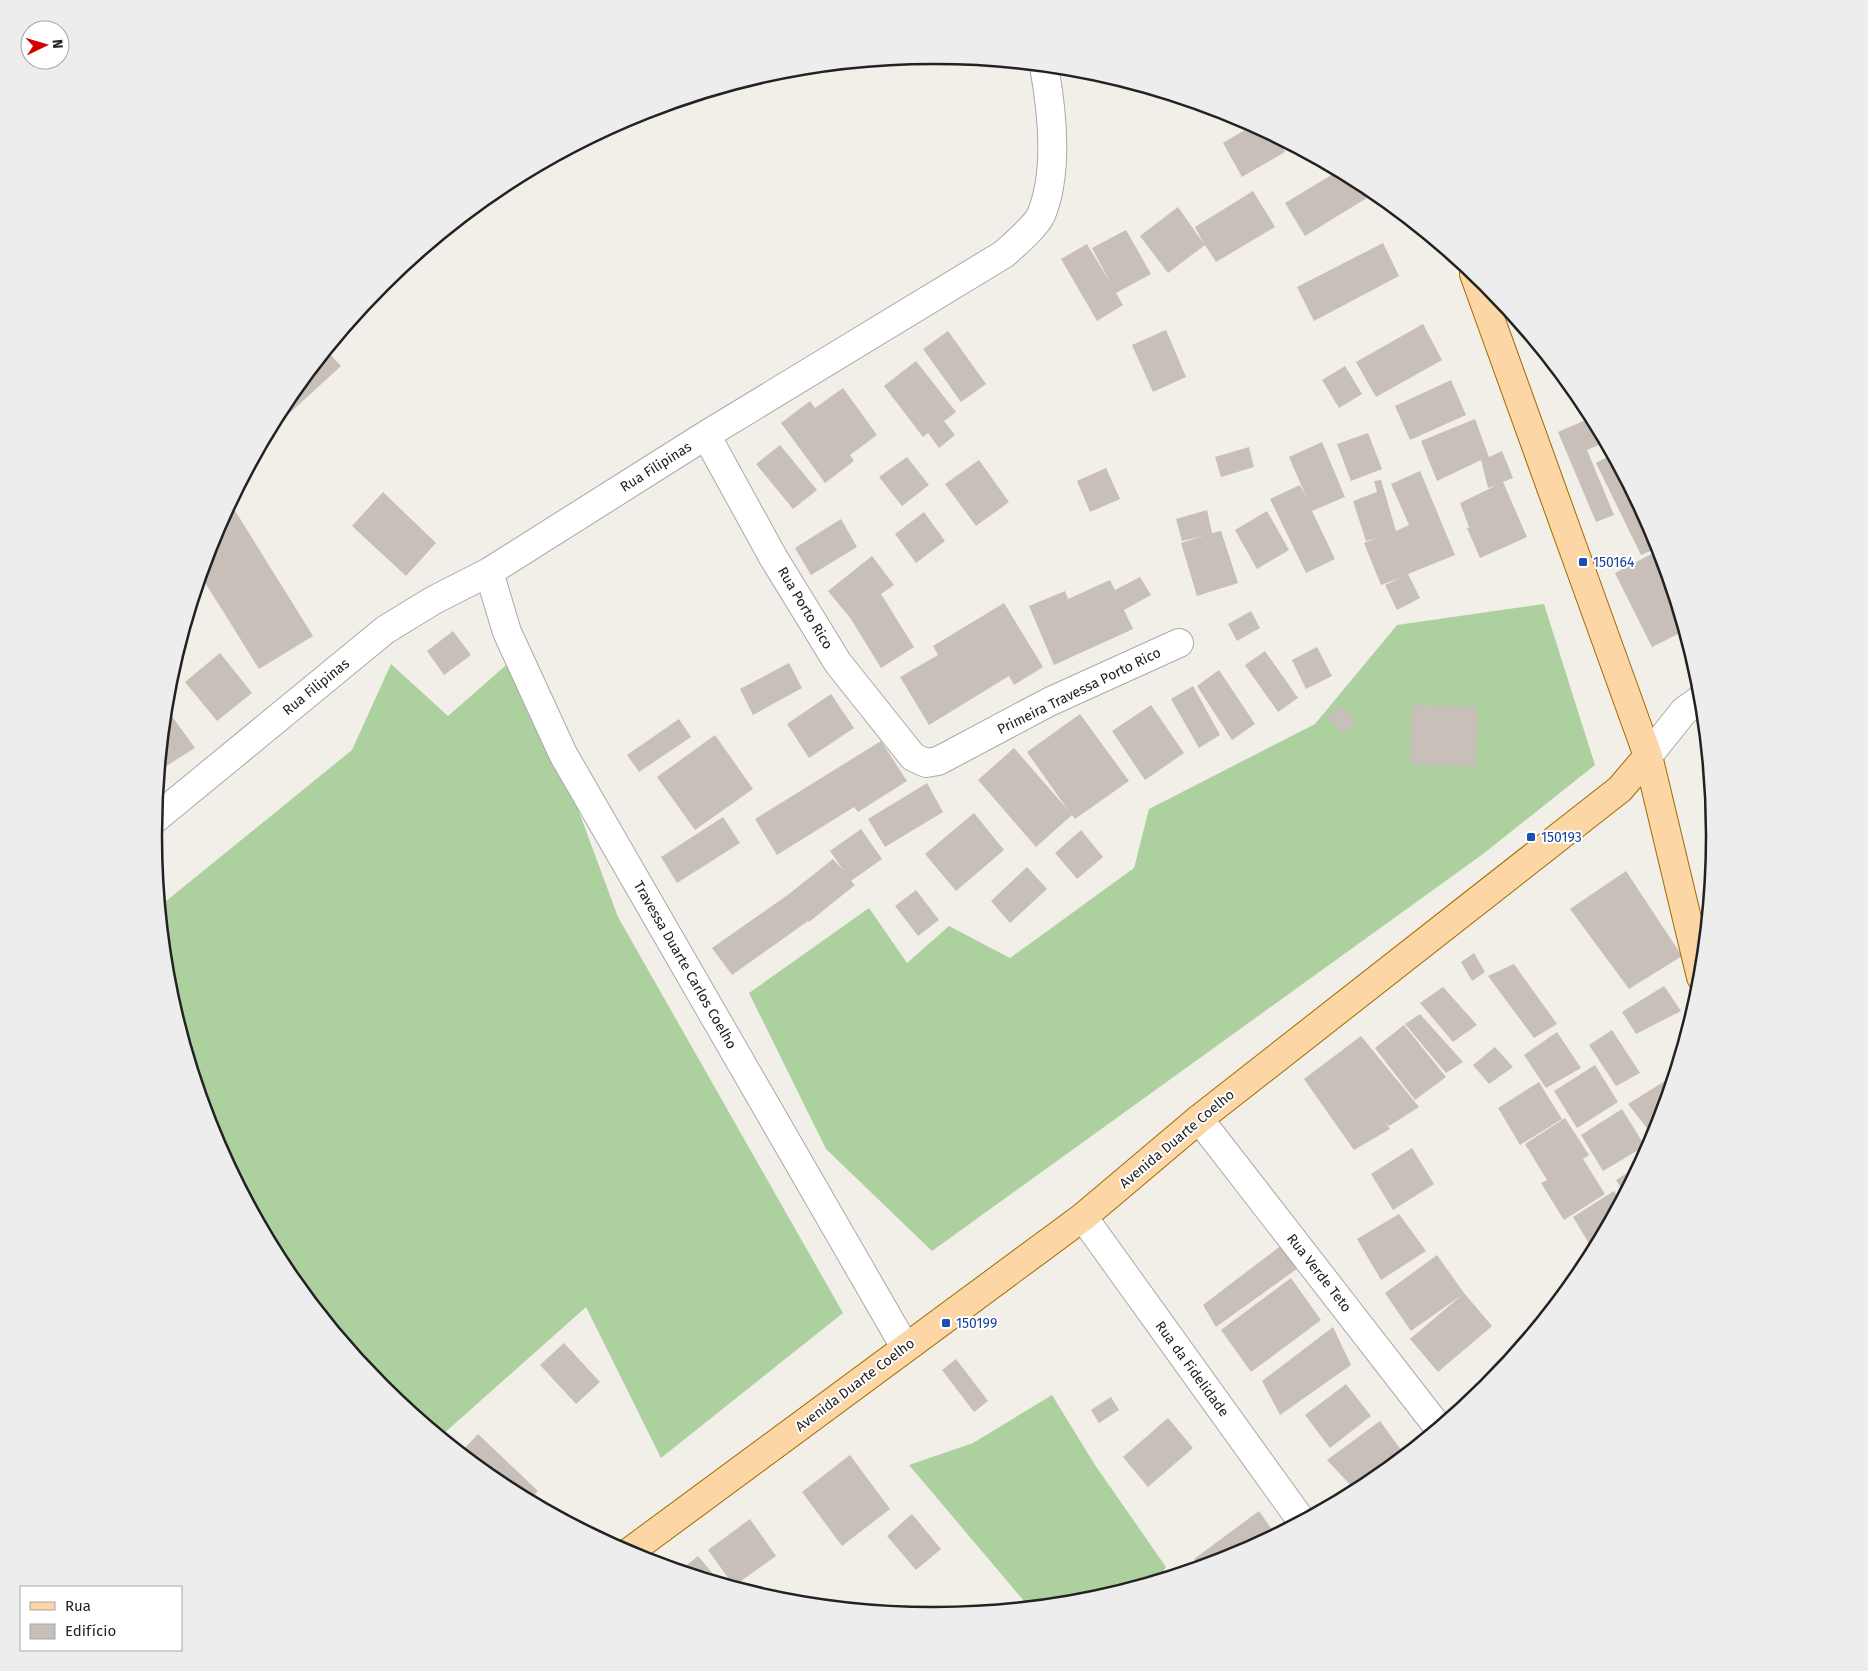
<svg xmlns="http://www.w3.org/2000/svg" width="1868" height="1671" viewBox="0 0 1868 1671" font-family="'Fira Sans',sans-serif">
  <style>
    .forest { fill: #add19e }
    .building { fill: #c7bfb8 }
    .lines { fill: none; stroke-linecap: round; stroke-linejoin: round }
    .minor-casing { stroke: #a9a9a9; stroke-width: 30 }
    .major-casing { stroke: #a06b00; stroke-width: 30 }
    .minor { stroke: #fff; stroke-width: 28 }
    .major { stroke: #fcd6a4; stroke-width: 28 }
    .transit-dot { fill: #1a4fb4; stroke: #fff; stroke-width: 2 }
    .labels { text-anchor: middle; dominant-baseline: central; stroke-width: 4; stroke-linejoin: round; paint-order: stroke }
    .street-label { font-size: 14px; fill: #222; stroke: #fff }
    .transit-label { font-size: 14px; fill: #164399; stroke: #fff; text-anchor: start }
    .rim { fill: none; stroke: #222; stroke-width: 2.5 }
  </style>
  <rect width="100%" height="100%" fill="#f2efe9"/>
  <path class="forest" d="M1544,604L1595,765L1483,854L932,1251L826,1149L749,993L869,908L907,963L949,926L1010,958L1134,868L1149,809L1315,724L1397,625Z
    M520,653L618,917L843,1313L661,1458L586,1307L441,1436L382,1387L285,1269L213,1134L168,987L160,906L352,750L391,664L448,716Z
    M1052,1395L1095,1465L1166,1567L1158,1579L1086,1601L1023,1607L1024,1601L909,1465L973,1443Z"/>
  <path class="building" d="M1253,125L1286,143L1282,145L1285,152L1242,177L1223,143Z
    M1338,171L1362,184L1370,196L1305,236L1285,203Z
    M1253,191L1275,227L1216,262L1205,245L1168,273L1140,236L1178,207L1204,244L1195,227Z
    M1126,230L1151,274L1116,293L1123,305L1097,321L1061,259L1087,244L1111,284L1092,248Z
    M1383,243L1399,276L1314,321L1297,287Z
    M1423,324L1442,360L1376,397L1356,362Z
    M1166,330L1186,377L1153,392L1132,345Z
    M948,331L986,384L961,402L923,349Z
    M327,351L341,366L270,431L285,402Z
    M916,361L956,412L944,421L955,435L939,448L928,433L923,437L884,386Z
    M1345,366L1362,394L1339,408L1322,380Z
    M1451,380L1466,415L1410,440L1395,406Z
    M843,388L877,435L850,455L854,461L825,483L781,423L810,401L815,408Z
    M1475,419L1489,457L1502,451L1513,478L1503,482L1527,537L1480,558L1467,528L1483,522L1469,527L1460,503L1495,486L1488,488L1481,460L1437,481L1421,441Z
    M1588,419L1599,445L1587,450L1614,515L1596,522L1558,432Z
    M1368,433L1382,469L1351,481L1337,444Z
    M1322,442L1345,497L1312,511L1335,559L1306,573L1270,499L1300,485L1307,498L1289,457Z
    M780,445L817,490L793,509L756,464Z
    M1249,447L1254,467L1221,477L1215,457Z
    M1611,455L1655,537L1658,548L1641,555L1596,463Z
    M907,457L929,485L902,506L879,477Z
    M979,460L1009,502L976,526L945,484Z
    M1106,468L1120,499L1090,512L1077,481Z
    M1420,471L1455,555L1408,574L1420,598L1397,610L1385,585L1403,577L1381,585L1364,543L1379,537L1366,541L1353,501L1377,492L1374,481L1381,480L1396,531L1409,525L1391,484Z
    M383,492L436,543L406,576L352,526Z
    M234,509L313,636L259,669L201,576L213,537L225,515Z
    M1207,510L1212,533L1221,531L1238,583L1197,596L1181,543L1203,536L1182,541L1176,519Z
    M1267,511L1289,550L1257,569L1235,530Z
    M924,512L945,541L916,563L895,534Z
    M841,519L857,547L811,575L795,548Z
    M1659,550L1684,631L1652,647L1615,573Z
    M872,556L894,585L881,594L914,647L881,668L851,619L828,591Z
    M1140,577L1151,595L1124,610L1133,629L1054,665L1029,606L1065,591L1068,599L1110,580L1115,590Z
    M1004,603L1043,667L1014,685L1009,676L929,725L900,677L938,655L933,646Z
    M1251,611L1260,628L1237,641L1228,624Z
    M453,631L471,655L444,675L427,651Z
    M1317,647L1332,676L1306,689L1292,660Z
    M1265,651L1298,698L1278,712L1245,665Z
    M220,653L252,693L217,721L185,682Z
    M789,663L802,688L753,715L740,689Z
    M1219,670L1255,724L1232,740L1197,686Z
    M1193,686L1220,735L1199,748L1171,699Z
    M831,694L854,728L809,758L787,724Z
    M1151,705L1184,753L1145,780L1112,731Z
    M1340,705L1356,722L1342,734L1327,717Z
    M1412,705L1478,707L1476,767L1410,764Z
    M166,708L195,748L160,770Z
    M1080,714L1129,781L1075,819L1072,815L1036,847L978,780L1014,748L1068,810L1027,752Z
    M679,719L691,737L639,772L627,755Z
    M715,735L753,789L695,830L657,777Z
    M881,741L907,781L858,812L854,807L777,855L755,819Z
    M927,783L943,812L885,847L868,819Z
    M974,813L1004,850L956,891L925,854Z
    M723,817L740,843L677,883L661,857Z
    M861,829L882,859L851,881L855,885L809,922L804,914L808,921L732,975L712,948L789,894L833,859L844,871L830,851Z
    M1081,830L1103,857L1077,879L1055,853Z
    M1027,867L1047,889L1010,923L991,901Z
    M1626,871L1682,956L1629,989L1570,909Z
    M916,890L939,920L918,936L895,906Z
    M1474,953L1485,972L1472,981L1461,962Z
    M1514,964L1557,1024L1534,1038L1488,976Z
    M1664,986L1681,1011L1636,1034L1622,1012Z
    M1443,987L1477,1025L1453,1042L1420,1003Z
    M1420,1014L1463,1062L1446,1073L1405,1024Z
    M1404,1025L1446,1077L1415,1100L1375,1048Z
    M1612,1030L1640,1073L1616,1086L1589,1045Z
    M1557,1032L1581,1068L1546,1088L1524,1055Z
    M1361,1036L1419,1107L1389,1126L1384,1120L1390,1129L1354,1150L1304,1079Z
    M1495,1047L1513,1067L1489,1084L1473,1065Z
    M1595,1065L1618,1102L1577,1128L1554,1091Z
    M1673,1076L1655,1134L1654,1137L1628,1104Z
    M1539,1082L1562,1119L1520,1145L1498,1108Z
    M1622,1109L1645,1146L1603,1171L1581,1135Z
    M1565,1118L1589,1155L1583,1159L1605,1194L1564,1220L1541,1183L1547,1180L1525,1144Z
    M1412,1148L1434,1184L1393,1210L1371,1174Z
    M1638,1166L1624,1193L1616,1180Z
    M1614,1191L1620,1200L1593,1250L1573,1217Z
    M1399,1214L1426,1251L1381,1280L1357,1239Z
    M1287,1241L1305,1263L1216,1327L1203,1305Z
    M1437,1255L1464,1293L1492,1326L1438,1372L1410,1339L1462,1295L1411,1331L1385,1293Z
    M1291,1278L1321,1320L1251,1372L1221,1330Z
    M1333,1327L1351,1365L1280,1415L1262,1381Z
    M564,1343L600,1382L576,1404L540,1365Z
    M956,1359L988,1401L974,1412L942,1370Z
    M1346,1384L1371,1416L1330,1448L1305,1415Z
    M1111,1397L1119,1410L1099,1423L1091,1410Z
    M1168,1418L1193,1448L1148,1487L1123,1457Z
    M1380,1421L1404,1454L1367,1485L1356,1491L1327,1460Z
    M478,1434L538,1491L530,1500L500,1484L461,1452Z
    M850,1455L890,1509L842,1546L802,1492Z
    M1259,1511L1275,1534L1232,1557L1199,1567L1194,1559Z
    M912,1514L941,1549L916,1570L887,1536Z
    M750,1519L776,1556L734,1586L708,1550Z
    M698,1556L720,1582L681,1570Z"/>
  <g class="lines">
    <defs>
      <path id="minor" d="M706,435L773,557L838,663L913,757L926,763L938,761L1049,702L1179,643
        M489,572L507,632L563,754L905,1347
        M1648,756L1684,711L1701,699
        M155,819L385,630L434,600L489,572L706,435L1004,254C1014,245 1036,226 1041,215C1059,172 1052,110 1044,66
        M1199,1119L1438,1427
        M1083,1217L1301,1520"/>
      <path id="major" d="M1474,274L1648,756L1701,977
        M628,1553L1083,1217L1199,1119L1620,789L1648,756"/>
    </defs>
    <use href="#minor" class="minor-casing"/>
    <use href="#major" class="major-casing"/>
    <use href="#minor" class="minor"/>
    <use href="#major" class="major"/>
  </g>
  <g class="transit-dot">
    <rect x="1578" y="557" width="10" height="10" rx="2.5"/>
    <rect x="1526" y="832" width="10" height="10" rx="2.5"/>
    <rect x="941" y="1318" width="10" height="10" rx="2.5"/>
  </g>
  <g class="labels">
    <g class="street-label">
      <text transform="translate(656 467) rotate(-32)">Rua Filipinas</text>
      <text transform="translate(805 608) rotate(59)">Rua Porto Rico</text>
      <text transform="translate(316 687) rotate(-39)">Rua Filipinas</text>
      <text transform="translate(1079 691) rotate(-26)">Primeira Travessa Porto Rico</text>
      <text transform="translate(685 965) rotate(60)">Travessa Duarte Carlos Coelho</text>
      <text transform="translate(1177 1139) rotate(-40)">Avenida Duarte Coelho</text>
      <text transform="translate(1319 1273) rotate(52)">Rua Verde Teto</text>
      <text transform="translate(1192 1369) rotate(54)">Rua da Fidelidade</text>
      <text transform="translate(855 1385) rotate(-37)">Avenida Duarte Coelho</text>
    </g>
    <g class="transit-label">
      <text x="1593" y="562">150164</text>
      <text x="1541" y="837">150193</text>
      <text x="956" y="1323">150199</text>
    </g>
  </g>
  <path d="M0 0H1868V1671H0ZM933 64H935A771 771 0 0 1 1706 835V836A771 771 0 0 1 935 1607H933A771 771 0 0 1 162 836V835A771 771 0 0 1 933 64Z" fill="#ededed" fill-rule="evenodd"/>
  <path class="rim" d="M933 64H935A771 771 0 0 1 1706 835V836A771 771 0 0 1 935 1607H933A771 771 0 0 1 162 836V835A771 771 0 0 1 933 64Z"/>
  <rect x="20" y="1586" width="162" height="65" fill="#ffffff" stroke="#a7a7a7"/>
  <rect x="30" y="1602" width="25" height="8" fill="#fcd6a4" stroke="#a7a7a7"/>
  <text x="65" y="1611" font-size="15" fill="#222222">Rua</text>
  <rect x="30" y="1624" width="25" height="15" fill="#c7bfb8" stroke="#a7a7a7"/>
  <text x="65" y="1636" font-size="15" fill="#222222">Edifício</text>
  <g transform="translate(45 45) rotate(85)"><circle r="24" fill="#ffffff" stroke="#a7a7a7"/>
  <path d="M0-4L9 19L0 12L-9 19Z" fill="#d40000"/>
  <text y="-8" font-size="14" font-weight="bold" text-anchor="middle" fill="#222222">N</text>
  </g>
</svg>
